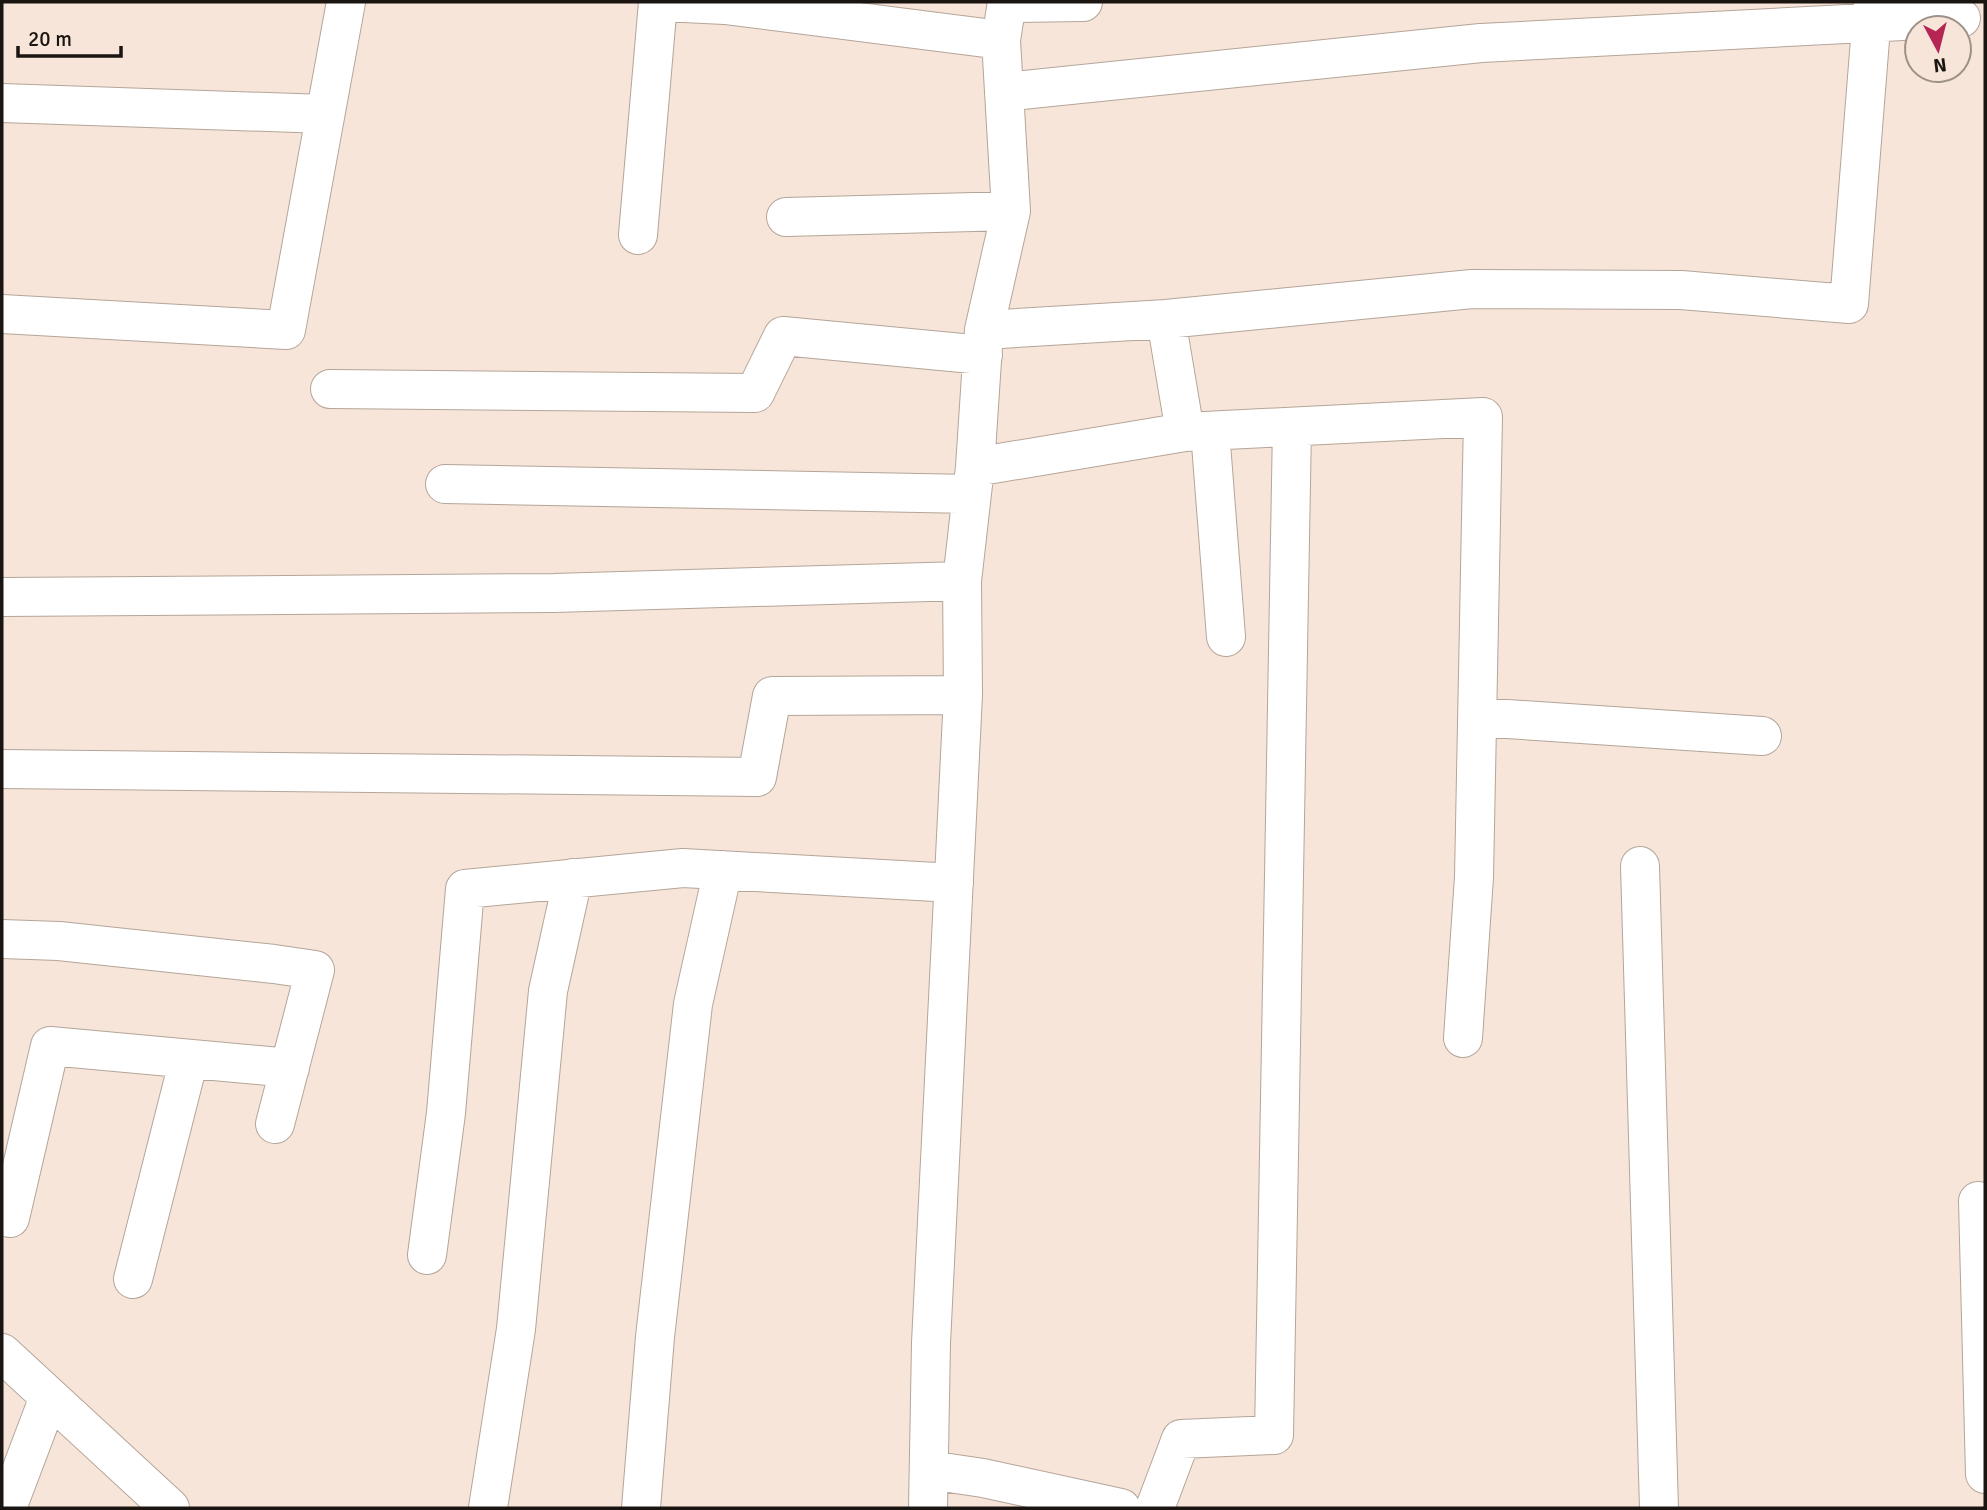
<svg xmlns="http://www.w3.org/2000/svg" width="1987" height="1510" viewBox="0 0 1987 1510" font-family="Signika,sans-serif">
  <style>
    .lines { fill: none; stroke-linecap: round; stroke-linejoin: round }
    .street-casing { stroke: #b5a599; stroke-width: 40 }
    .street { stroke: #fff; stroke-width: 38 }
  </style>
  <rect width="100%" height="100%" fill="#f6e5d8"/>
  <g class="lines">
    <defs>
      <path id="street" d="M663,2L725,5L1001,40
        M1007,3L1083,2
        M1004,92L1481,43L1961,18
        M2,103L325,114
        M786,217L1011,211
        M638,235L658,2
        M2,314L286,330L346,2
        M1166,319L1185,432L1483,417L1474,877L1463,1038
        M984,330L1166,319L1472,289L1681,290L1849,304L1873,2
        M330,389L755,393L783,336L983,355
        M1210,431L1226,637
        M975,467L1185,432
        M445,484L972,494
        M2,597L554,593L962,581
        M1477,717L1762,736
        M2,769L757,777L772,696L963,695
        M1640,866L1659,1508
        M2,939L59,941L274,964L315,970L275,1124
        M1978,1201L1985,1474
        M10,1218L50,1046L290,1068
        M427,1255L446,1113L465,889L683,868L954,883
        M133,1279L189,1059
        M2,1353L170,1508
        M929,1470L983,1478L1121,1508
        M7,1508L49,1397
        M488,1508L516,1329L548,991L573,878
        M641,1508L655,1337L693,1004L723,870
        M928,1508L931,1343L963,695L962,581L975,467L984,330L1011,211L1001,40L1007,2
        M1155,1508L1181,1439L1274,1435L1292,427"/>
    </defs>
    <use href="#street" class="street-casing"/>
    <use href="#street" class="street"/>
  </g>
  <rect width="1987" height="1510" fill="none" stroke="#1b1511" stroke-width="7"/>
  <g transform="translate(1938 49) rotate(173)"><circle r="33" fill="#f6e5d8" stroke="#9e9288" stroke-width="2"/>
  <path d="M0-5L12 26L0 18L-12 26Z" fill="#b52654"/>
  <text y="-10" font-size="19" font-weight="bold" text-anchor="middle" fill="#1b1511">N</text>
  </g>
  <path d="M18 46v10h103v-10" fill="none" stroke="#1b1511" stroke-width="3.5"/>
  <text x="28" y="46" font-size="21" fill="#1b1511" stroke="#f6e5d8" stroke-width="5" paint-order="stroke">20 m</text>
</svg>
